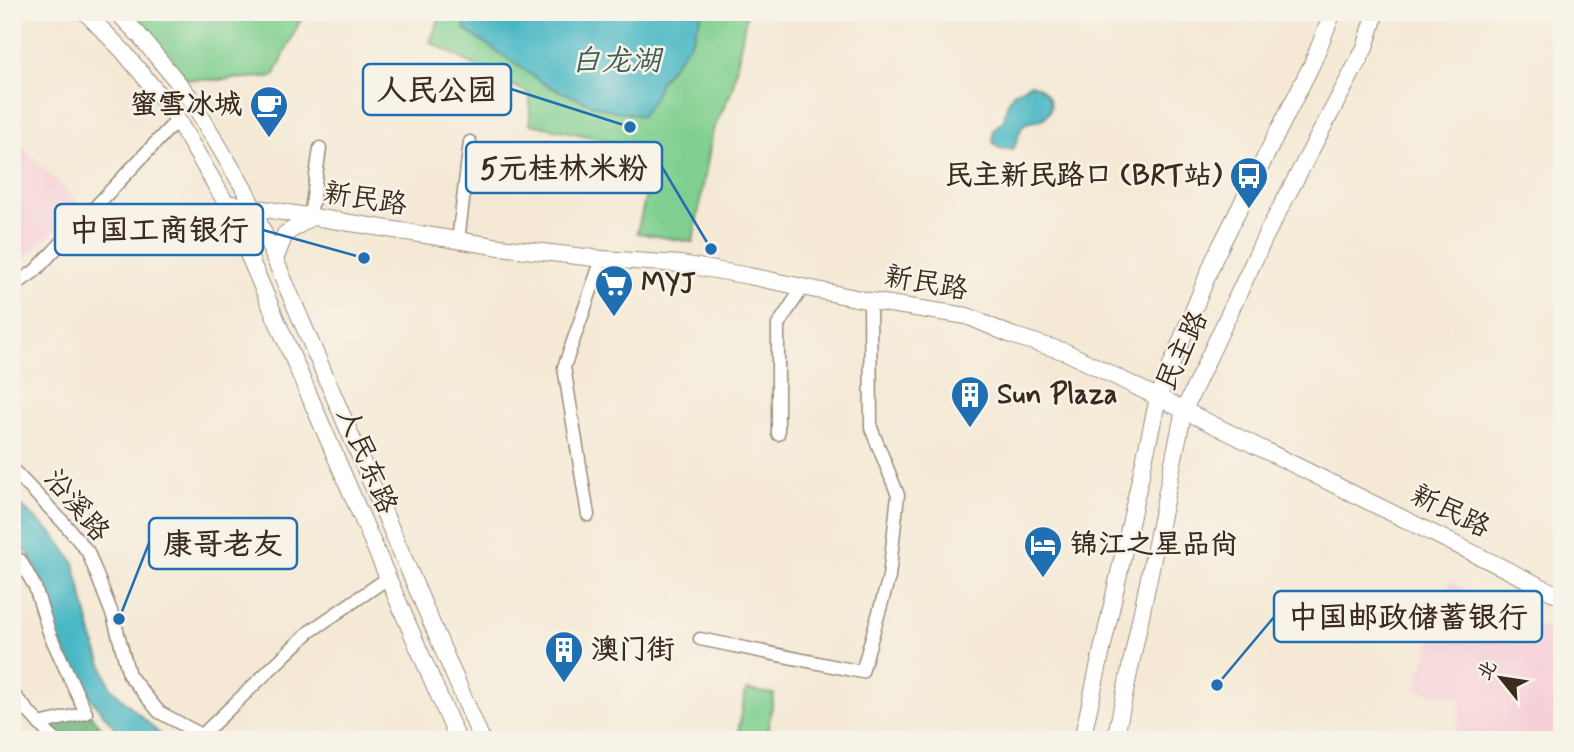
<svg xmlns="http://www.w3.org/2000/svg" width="1574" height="752" viewBox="0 0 1574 752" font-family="Mynerve,'LXGW WenKai TC',sans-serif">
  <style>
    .built { fill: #f6cfd8 }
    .green { fill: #80cf90; stroke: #5e7c57; stroke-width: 2 }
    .forest { fill: #68b27a; stroke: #526e4c; stroke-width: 2 }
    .water { fill: #4ab8c4; stroke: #427171; stroke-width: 2 }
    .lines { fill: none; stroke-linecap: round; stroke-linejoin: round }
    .minor-casing { stroke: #988a7a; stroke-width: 15 }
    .major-casing { stroke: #988a7a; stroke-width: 18 }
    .minor { stroke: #fff; stroke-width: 12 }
    .major { stroke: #fff; stroke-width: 16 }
    .labels { text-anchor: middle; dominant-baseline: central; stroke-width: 5; stroke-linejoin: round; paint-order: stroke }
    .poi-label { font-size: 28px; font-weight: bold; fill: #3b2a1e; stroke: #f7f3e8; text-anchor: start }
    .street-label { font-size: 28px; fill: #3b2a1e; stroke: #f7f3e8 }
    .water-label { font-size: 30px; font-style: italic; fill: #405c58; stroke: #f7f3e8 }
    .leader { fill: none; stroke: #1f6fb2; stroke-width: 2.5 }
    .callout-dot { fill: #1f6fb2; stroke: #f7f3e8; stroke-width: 2.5 }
    .callout { fill: #f7f3e8; stroke: #1f6fb2; stroke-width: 2.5 }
    .callout-label { font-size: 30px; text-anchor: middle; font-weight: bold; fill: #3b2a1e }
  </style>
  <rect width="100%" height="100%" fill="#f7f3e8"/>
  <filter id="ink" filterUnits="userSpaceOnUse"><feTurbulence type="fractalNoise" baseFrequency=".0143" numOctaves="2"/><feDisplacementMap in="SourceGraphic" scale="14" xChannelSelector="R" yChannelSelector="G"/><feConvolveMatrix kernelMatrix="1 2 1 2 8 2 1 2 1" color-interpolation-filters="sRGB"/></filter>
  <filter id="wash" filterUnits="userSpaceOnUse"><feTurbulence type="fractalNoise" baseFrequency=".00686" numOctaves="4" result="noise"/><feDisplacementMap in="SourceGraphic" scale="28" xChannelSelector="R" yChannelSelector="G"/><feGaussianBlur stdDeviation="1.57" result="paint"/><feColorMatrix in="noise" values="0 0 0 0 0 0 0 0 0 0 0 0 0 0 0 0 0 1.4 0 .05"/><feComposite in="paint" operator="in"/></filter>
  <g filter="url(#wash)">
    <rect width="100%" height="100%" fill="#f5e9d5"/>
    <path class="built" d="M12,136L82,207L12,269Z
      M1450,581L1562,637V740H1455L1462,698L1415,690Z"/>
    <path class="green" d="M125,12H304L274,76L218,80L186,79Z
      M442,12H747L732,90L713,130L693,242L637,233L654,160L603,139L530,124V94L430,42Z
      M746,690L774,694L766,738L738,733Z"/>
    <path class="forest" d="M89,713L111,740H64L46,720Z"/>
    <path class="water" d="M469,12H703L691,42L660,82L654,98L641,116L601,108L546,85L464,29Z
      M1030,84C1044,87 1059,104 1045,117C1039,122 1030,121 1024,124C1017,132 1019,142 1012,150L999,148L993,142L994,129L1004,120L1007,105L1013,93Z
      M12,498L55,536L74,563L94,643L111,688L166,740H125L92,700L55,634L46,590L28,553L12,540Z"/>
  </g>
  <g filter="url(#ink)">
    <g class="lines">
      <defs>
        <path id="minor" d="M310,218L320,148
          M458,241L470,142
          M12,287L35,271L177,120
          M778,434V325L803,287
          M12,469L64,523L88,552L114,619L129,675L159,712L211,740
          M588,515L564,367L602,259
          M20,560L35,587L50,635L86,713L39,724
          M700,639L862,672L889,577L898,495L871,428L870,301
          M12,693L54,740
          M202,735L309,632L388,578"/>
        <path id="major" d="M85,12L122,50L171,109L226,203L458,740
          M117,12L139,35L189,96L246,192L482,740
          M226,203L500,247L602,259L681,264L749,276L870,301L967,316L1011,335L1066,352L1562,597
          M275,260L285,234L310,218
          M1082,740L1158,398L1215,257L1312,64L1333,12
          M1115,740L1184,410L1265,237L1365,48L1376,12"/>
      </defs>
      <use href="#minor" class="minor-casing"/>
      <use href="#major" class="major-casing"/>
      <use href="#minor" class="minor"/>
      <use href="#major" class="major"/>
    </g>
  </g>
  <defs>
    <symbol id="cafe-pin" viewBox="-11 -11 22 30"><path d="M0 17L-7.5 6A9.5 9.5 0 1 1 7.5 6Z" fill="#1f6fb2" stroke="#f7f3e8"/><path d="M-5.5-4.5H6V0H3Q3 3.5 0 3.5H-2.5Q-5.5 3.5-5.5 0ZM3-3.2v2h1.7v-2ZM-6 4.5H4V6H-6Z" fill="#fff"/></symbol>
    <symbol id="bus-pin" viewBox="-11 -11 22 30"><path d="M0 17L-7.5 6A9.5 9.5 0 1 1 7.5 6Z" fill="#1f6fb2" stroke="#f7f3e8"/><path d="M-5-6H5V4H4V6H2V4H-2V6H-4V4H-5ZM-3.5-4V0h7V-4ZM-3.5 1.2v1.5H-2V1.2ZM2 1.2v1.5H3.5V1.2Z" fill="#fff"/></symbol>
    <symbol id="supermarket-pin" viewBox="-11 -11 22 30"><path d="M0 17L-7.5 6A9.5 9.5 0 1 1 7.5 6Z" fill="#1f6fb2" stroke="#f7f3e8"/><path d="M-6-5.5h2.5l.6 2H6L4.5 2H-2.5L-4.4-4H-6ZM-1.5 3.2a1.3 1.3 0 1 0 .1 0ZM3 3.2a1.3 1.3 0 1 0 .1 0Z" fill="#fff"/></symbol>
    <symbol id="building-pin" viewBox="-11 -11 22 30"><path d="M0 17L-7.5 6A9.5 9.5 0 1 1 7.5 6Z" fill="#1f6fb2" stroke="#f7f3e8"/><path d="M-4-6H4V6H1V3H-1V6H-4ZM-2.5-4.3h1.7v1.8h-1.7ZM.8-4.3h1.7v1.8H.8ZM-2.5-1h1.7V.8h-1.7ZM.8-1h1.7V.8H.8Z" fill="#fff"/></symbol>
    <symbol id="hotel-pin" viewBox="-11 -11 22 30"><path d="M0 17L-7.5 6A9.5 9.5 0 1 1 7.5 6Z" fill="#1f6fb2" stroke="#f7f3e8"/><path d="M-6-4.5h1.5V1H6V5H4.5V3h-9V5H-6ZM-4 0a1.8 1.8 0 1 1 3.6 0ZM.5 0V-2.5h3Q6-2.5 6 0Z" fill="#fff"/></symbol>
  </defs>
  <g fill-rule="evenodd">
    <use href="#cafe-pin" x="247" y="83" width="44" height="60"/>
    <use href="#bus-pin" x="1227" y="154" width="44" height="60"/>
    <use href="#supermarket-pin" x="592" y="262" width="44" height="60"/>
    <use href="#building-pin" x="948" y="373" width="44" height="60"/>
    <use href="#hotel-pin" x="1021" y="523" width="44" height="60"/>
    <use href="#building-pin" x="542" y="628" width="44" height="60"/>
  </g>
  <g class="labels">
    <g class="poi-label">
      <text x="242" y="105" text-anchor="end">蜜雪冰城</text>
      <text x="1222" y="176" text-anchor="end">民主新民路口 (BRT站)</text>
      <text x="641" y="284">MYJ</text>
      <text x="997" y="395">Sun Plaza</text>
      <text x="1070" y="545">锦江之星品尚</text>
      <text x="591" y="650">澳门街</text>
    </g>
    <g class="street-label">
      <text transform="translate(365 200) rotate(9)">新民路</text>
      <text transform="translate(926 284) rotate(10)">新民路</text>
      <text transform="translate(1183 351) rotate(-65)">民主路</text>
      <text transform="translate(366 461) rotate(67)">人民东路</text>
      <text transform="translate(76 506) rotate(50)">沿溪路</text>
      <text transform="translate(1450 512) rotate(26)">新民路</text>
    </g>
    <g class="water-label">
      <text x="616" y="61">白龙湖</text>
    </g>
  </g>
  <path class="leader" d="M630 127L511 89M711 249L662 167M364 258L263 230M119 619L149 543M1217 685L1274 617"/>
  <g class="callout-dot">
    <circle cx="630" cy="127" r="7"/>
    <circle cx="711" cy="249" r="7"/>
    <circle cx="364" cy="258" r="7"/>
    <circle cx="119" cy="619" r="7"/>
    <circle cx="1217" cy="685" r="7"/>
  </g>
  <g class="callout">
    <rect x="363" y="64" width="148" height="51" rx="7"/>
    <rect x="466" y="142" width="196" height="51" rx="7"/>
    <rect x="55" y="204" width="208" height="51" rx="7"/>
    <rect x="149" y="518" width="148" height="51" rx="7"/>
    <rect x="1274" y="591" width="268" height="51" rx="7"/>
  </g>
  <g class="callout-label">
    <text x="437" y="100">人民公园</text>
    <text x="564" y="178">5元桂林米粉</text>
    <text x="159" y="240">中国工商银行</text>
    <text x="223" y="554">康哥老友</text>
    <text x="1408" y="627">中国邮政储蓄银行</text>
  </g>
  <rect width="1574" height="752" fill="none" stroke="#f7f3e8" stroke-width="42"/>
  <g transform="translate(1501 678) rotate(300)" stroke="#f7f3e8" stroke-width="5" paint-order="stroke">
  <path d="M0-5L12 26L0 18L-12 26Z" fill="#3b2a1e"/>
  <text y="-10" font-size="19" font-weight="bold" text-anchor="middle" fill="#3b2a1e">北</text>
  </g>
</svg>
